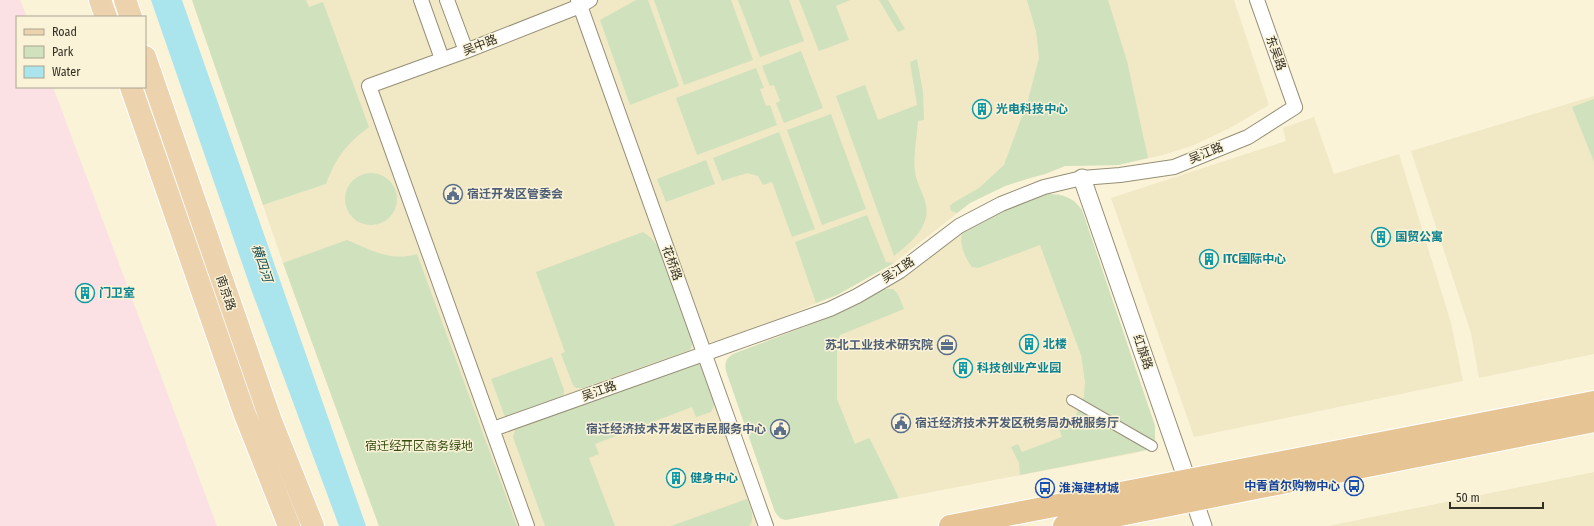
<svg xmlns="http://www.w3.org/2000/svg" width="1594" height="526" viewBox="0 0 1594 526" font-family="'Fira Sans Condensed','Noto Sans SC',sans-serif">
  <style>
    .built { fill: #f1e8c6 }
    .industrial { fill: #fce1e4 }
    .green { fill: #d0e1bd }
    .water { fill: #aae4ec }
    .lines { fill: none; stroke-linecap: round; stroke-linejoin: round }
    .pedestrian-casing { stroke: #968f76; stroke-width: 12 }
    .minor-casing { stroke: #968f76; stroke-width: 16 }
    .tertiary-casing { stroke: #968f76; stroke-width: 19 }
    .primary-casing { stroke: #fff; stroke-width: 24 }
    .trunk-casing { stroke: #fff; stroke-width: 24 }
    .pedestrian { stroke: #fff; stroke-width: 10 }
    .minor { stroke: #fff; stroke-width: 14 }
    .tertiary { stroke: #fff; stroke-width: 17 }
    .primary { stroke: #ecd3ae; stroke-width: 22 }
    .trunk { stroke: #e6c493; stroke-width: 22 }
    .labels { text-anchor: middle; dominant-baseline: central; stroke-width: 3; stroke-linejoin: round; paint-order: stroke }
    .street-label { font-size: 12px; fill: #322f25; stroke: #faf3d8 }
    .culture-label { font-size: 12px; font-weight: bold; fill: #0d838f; stroke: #faf3d8; text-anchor: start }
    .service-label { font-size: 12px; font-weight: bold; fill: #4e5e75; stroke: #faf3d8; text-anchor: start }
    .park-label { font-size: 12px; fill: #364d0f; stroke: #faf3d8 }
    .transit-label { font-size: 12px; font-weight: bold; fill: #164399; stroke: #faf3d8; text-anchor: end }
    .water-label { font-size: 13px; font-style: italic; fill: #1a4d53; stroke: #faf3d8 }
  </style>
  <rect width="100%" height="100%" fill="#faf3d8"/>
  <path class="built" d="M192,0H1234L1269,105L1230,128L1192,146L1163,155L1118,165L1065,166L1045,174L1030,178L1005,186L970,203L894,263L837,295L758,327L697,347L757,519L756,526H379L283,263Z
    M1594,96V354L1479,378L1471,333L1411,151Z
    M1314,117L1334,174L1399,154L1451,323L1463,381L1194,437L1111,198L1286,141L1283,128Z
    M1058,194L1075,201L1082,210L1155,426V440L1146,450L1136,453L785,520L780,518L775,512L726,371L725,365L727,358L733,354L828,318L883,289L962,233Z
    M1594,472V526H1328Z"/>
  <path class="industrial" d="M0,0H20L27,17H17V87H53L217,526H0Z"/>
  <path class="green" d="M192,0H306L309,7L323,2L369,127C346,144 336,158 326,184L263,205Z
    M636,0H648L679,86L630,105L600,20Z
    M654,0H731L753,60L684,85Z
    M738,0H789L804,41L760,57Z
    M799,0H850L836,6L849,40L819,51Z
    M879,0H888L905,29L898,32Z
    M1027,0H1108L1127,61L1148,158L1118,165L1065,166L1045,174L1030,178L1005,186L970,203L957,213L951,211L950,206L953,203L979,188L1004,165L1028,100L1039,58L1036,31Z
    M801,51L823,108L784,123L776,103L780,101L774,85L770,86L762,66Z
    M917,59L923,92L924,120L918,121C917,138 913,155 915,171C916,181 921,189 924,198C934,224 913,241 894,256L836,96L865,85L878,120L917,105L910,62Z
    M756,68L764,88L760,89L766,106L770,105L777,125L697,155L676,98Z
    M1594,99V162L1572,107Z
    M831,114L866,209L822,225L787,130Z
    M779,132L815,229L792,237L772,182L763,185L758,176L747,173L722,181L713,158Z
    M706,160L715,184L666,202L657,179Z
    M345 199a26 26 0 1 1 52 0a26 26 0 1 1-52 0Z
    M1045,194C1062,194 1071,196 1082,210L1155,426V440L1146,450L1020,475L1019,463L1011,447L1018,444L1022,452L1062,437L1059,429L1075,417L1084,396L1085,382L1081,355L1040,245L978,268L972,267C965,258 959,244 962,233C988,217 1016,202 1045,194Z
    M867,215L886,262L894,263L837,295L816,303L795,242Z
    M643,232L650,237L658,246L692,336L693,342L690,350L583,388H576L573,385L561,354L565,352L536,272Z
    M347,240C371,250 391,262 417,254L517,526H379L283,263Z
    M883,289H893L898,294L904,309L840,335L837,342V399L855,444L869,438L870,439L899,498L785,520L780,518L775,512L726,371C725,363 726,359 733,354L828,318Z
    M552,357L564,390V394L560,398L505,417L491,379Z
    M694,363L701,364L715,404L711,412L696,417L692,407L595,444L599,454L589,458L615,526H545L513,437L515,430Z
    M747,499C750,507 756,518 749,526H671Z"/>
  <path class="water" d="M151,0H182L366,526H339L251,289Z"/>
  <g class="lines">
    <defs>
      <path id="pedestrian" d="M1072,400L1152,446"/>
      <path id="minor" d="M421,0L442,59
        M447,0L466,51
        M578,0L766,526
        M493,429L830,309L857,296L900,271L959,226L1001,204L1044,187L1082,178L1120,175L1174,167L1248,137L1295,107L1257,0
        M527,526L369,86L466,51L580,6L590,0"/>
      <path id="tertiary" d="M1082,178L1203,526"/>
      <path id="primary" d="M100,0L106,17
        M125,0L131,17
        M145,57L271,421L313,526
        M131,87L244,412L289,526"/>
      <path id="trunk" d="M950,526L1594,402
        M1064,526L1594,421"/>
    </defs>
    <use href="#pedestrian" class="pedestrian-casing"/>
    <use href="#minor" class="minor-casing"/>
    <use href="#tertiary" class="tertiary-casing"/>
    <use href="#primary" class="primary-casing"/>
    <use href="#trunk" class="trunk-casing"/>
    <use href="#pedestrian" class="pedestrian"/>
    <use href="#minor" class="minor"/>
    <use href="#tertiary" class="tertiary"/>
    <use href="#primary" class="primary"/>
    <use href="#trunk" class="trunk"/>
  </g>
  <defs>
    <symbol id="building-ring" viewBox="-11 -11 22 22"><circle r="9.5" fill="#faf3d8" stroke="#0f9aa8" stroke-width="1.5"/><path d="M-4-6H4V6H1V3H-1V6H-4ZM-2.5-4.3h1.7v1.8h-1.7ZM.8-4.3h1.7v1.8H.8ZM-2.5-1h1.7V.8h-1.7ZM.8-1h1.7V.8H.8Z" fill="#0f9aa8"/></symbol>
    <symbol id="civic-ring" viewBox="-11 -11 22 22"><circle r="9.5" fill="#faf3d8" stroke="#5c6f8a" stroke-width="1.5"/><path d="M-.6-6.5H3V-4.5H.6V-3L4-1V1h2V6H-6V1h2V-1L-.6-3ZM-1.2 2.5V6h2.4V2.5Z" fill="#5c6f8a"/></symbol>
    <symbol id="office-ring" viewBox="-11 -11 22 22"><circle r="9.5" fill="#faf3d8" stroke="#5c6f8a" stroke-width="1.5"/><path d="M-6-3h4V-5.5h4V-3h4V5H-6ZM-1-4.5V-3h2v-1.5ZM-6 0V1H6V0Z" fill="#5c6f8a"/></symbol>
    <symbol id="bus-ring" viewBox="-11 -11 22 22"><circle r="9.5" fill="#faf3d8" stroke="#1a4fb4" stroke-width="1.5"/><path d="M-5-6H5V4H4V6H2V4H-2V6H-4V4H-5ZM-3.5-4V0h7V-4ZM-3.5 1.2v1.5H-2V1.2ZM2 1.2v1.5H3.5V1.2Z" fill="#1a4fb4"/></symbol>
  </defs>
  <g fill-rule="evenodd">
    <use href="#building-ring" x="971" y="98" width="22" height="22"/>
    <use href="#civic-ring" x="442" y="183" width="22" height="22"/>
    <use href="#building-ring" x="1370" y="226" width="22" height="22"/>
    <use href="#building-ring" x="1198" y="248" width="22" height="22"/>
    <use href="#building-ring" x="74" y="282" width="22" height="22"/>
    <use href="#building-ring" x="1018" y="333" width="22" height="22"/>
    <use href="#office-ring" x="936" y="334" width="22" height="22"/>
    <use href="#building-ring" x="952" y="357" width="22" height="22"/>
    <use href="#civic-ring" x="890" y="412" width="22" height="22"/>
    <use href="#civic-ring" x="769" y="418" width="22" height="22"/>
    <use href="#building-ring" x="665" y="467" width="22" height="22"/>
    <use href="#bus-ring" x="1343" y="475" width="22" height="22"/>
    <use href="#bus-ring" x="1034" y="477" width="22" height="22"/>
  </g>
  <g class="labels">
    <g class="street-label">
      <text transform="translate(480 45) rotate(-21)">吴中路</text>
      <text transform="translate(1276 53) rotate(70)">东吴路</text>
      <text transform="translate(1206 153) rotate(-22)">吴江路</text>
      <text transform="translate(672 263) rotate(70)">花桥路</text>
      <text transform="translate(898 270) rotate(-33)">吴江路</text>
      <text transform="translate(226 293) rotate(71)">南京路</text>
      <text transform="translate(1143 352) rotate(71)">红旗路</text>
      <text transform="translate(599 391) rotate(-20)">吴江路</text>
    </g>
    <g class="culture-label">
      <text x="996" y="109">光电科技中心</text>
      <text x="1395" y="237">国贸公寓</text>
      <text x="1223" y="259">ITC国际中心</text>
      <text x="99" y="293">门卫室</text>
      <text x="1043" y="344">北楼</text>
      <text x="977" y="368">科技创业产业园</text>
      <text x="690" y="478">健身中心</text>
    </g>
    <g class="service-label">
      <text x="467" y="194">宿迁开发区管委会</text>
      <text x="933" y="345" text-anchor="end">苏北工业技术研究院</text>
      <text x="915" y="423">宿迁经济技术开发区税务局办税服务厅</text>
      <text x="766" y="429" text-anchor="end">宿迁经济技术开发区市民服务中心</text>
    </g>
    <g class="park-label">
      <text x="419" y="446">宿迁经开区商务绿地</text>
    </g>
    <g class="transit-label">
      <text x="1340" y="486">中青首尔购物中心</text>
      <text x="1059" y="488" text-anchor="start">淮海建材城</text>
    </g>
    <g class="water-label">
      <text transform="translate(262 263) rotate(71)">横四河</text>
    </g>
  </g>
  <rect x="16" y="16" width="130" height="72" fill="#faf3d8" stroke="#aaa590"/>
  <rect x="24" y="29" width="20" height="6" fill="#ecd3ae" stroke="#aaa590"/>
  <text x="52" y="36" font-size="12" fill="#322f25">Road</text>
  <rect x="24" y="46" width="20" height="12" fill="#d0e1bd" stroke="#aaa590"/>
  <text x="52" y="56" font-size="12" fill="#322f25">Park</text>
  <rect x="24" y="66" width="20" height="12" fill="#aae4ec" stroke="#aaa590"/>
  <text x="52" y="76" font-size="12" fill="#322f25">Water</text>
  <path d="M1450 502v6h93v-6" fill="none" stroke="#322f25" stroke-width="2"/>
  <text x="1456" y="502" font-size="12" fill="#322f25" stroke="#faf3d8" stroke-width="3" paint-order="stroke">50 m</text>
</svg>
